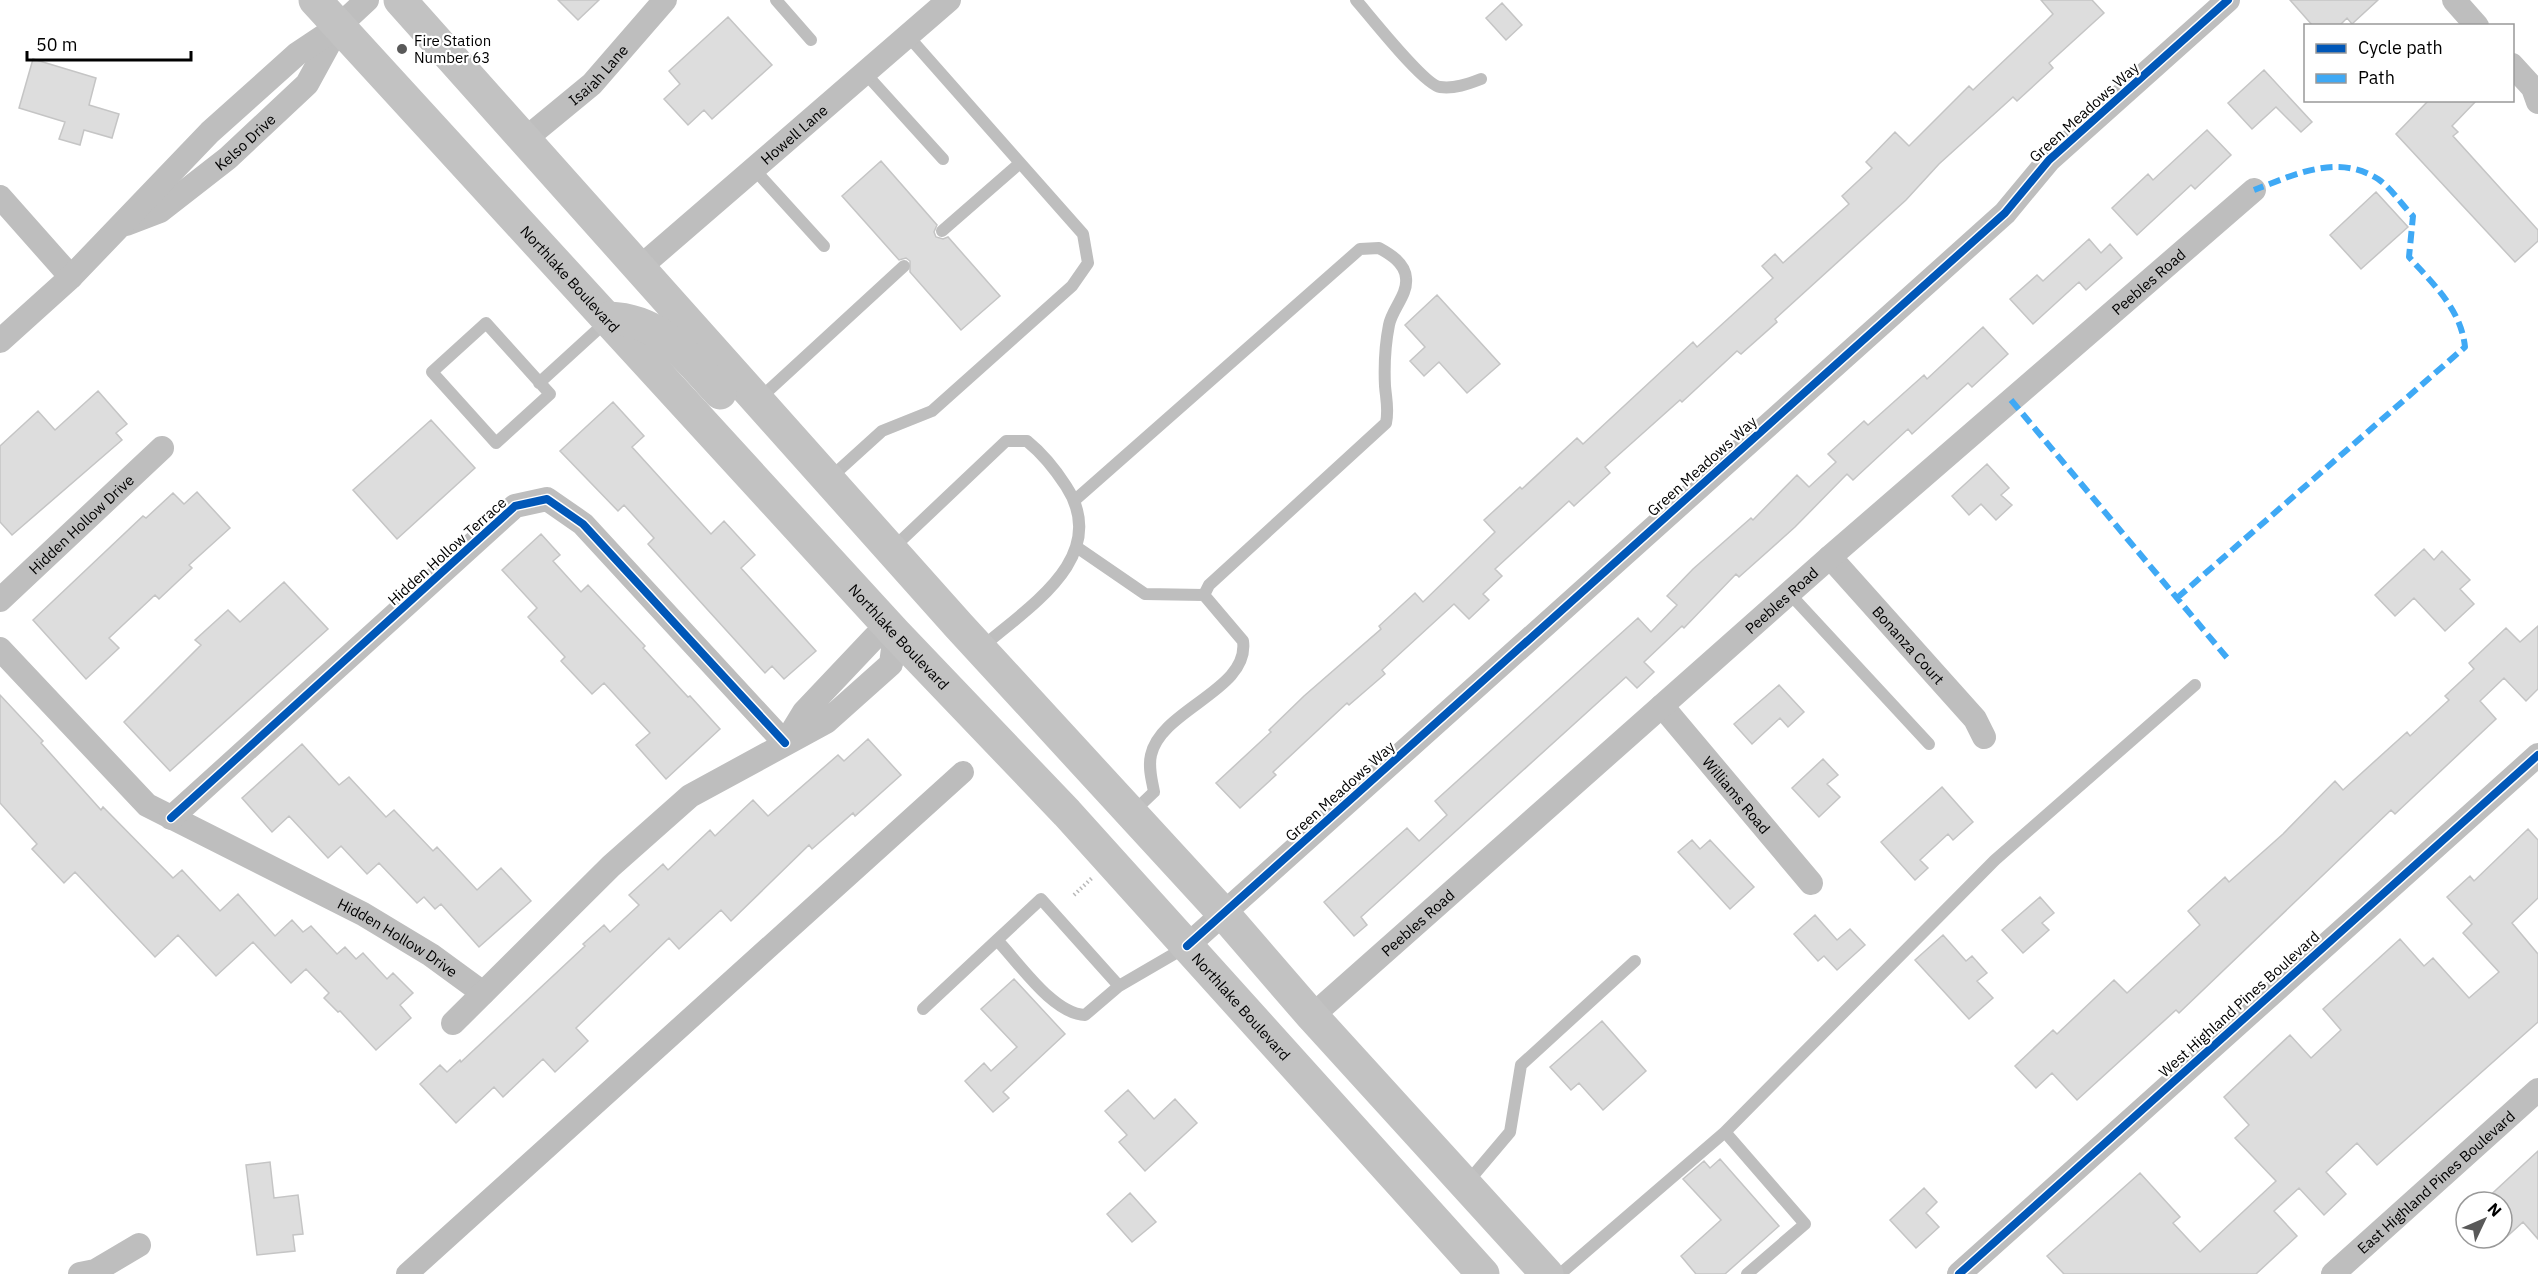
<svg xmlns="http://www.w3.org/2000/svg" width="2538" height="1274" viewBox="0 0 2538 1274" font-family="'IBM Plex Sans',sans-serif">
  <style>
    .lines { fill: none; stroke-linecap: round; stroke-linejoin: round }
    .canal { stroke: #bcbcbc; stroke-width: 22 }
    .building { fill: #ddd; stroke: #c5c5c5; stroke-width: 1.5 }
    .path { stroke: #b8b8b8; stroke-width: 4; stroke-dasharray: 1.5 3; stroke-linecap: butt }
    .lane { stroke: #bebebe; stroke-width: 12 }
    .street { stroke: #bebebe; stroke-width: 24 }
    .secondary { stroke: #c2c2c2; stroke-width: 33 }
    .quiet { stroke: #3fa9f5; stroke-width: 6; stroke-dasharray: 12 6; stroke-linecap: butt }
    .cycleway-casing { stroke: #fff; stroke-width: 11 }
    .cycleway { stroke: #0057b8; stroke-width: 8 }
    .poi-dot { fill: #595959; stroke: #fff; stroke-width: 2 }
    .labels { text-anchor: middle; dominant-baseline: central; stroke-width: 4.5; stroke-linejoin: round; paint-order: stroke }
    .poi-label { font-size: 15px; fill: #000; stroke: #fff; text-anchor: start }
    .street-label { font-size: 15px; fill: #000; stroke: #fff }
  </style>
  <rect width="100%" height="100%" fill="#fff"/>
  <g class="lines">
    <path class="canal" d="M407,1274L963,772"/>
  </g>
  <path class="building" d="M558,0H599L578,20Z
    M2041,0H2092L2104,13L2049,63L2053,68L2017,101L2013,97L1939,164L1906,200L1775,319L1777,322L1741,354L1737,351L1682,402L1680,400L1605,467L1610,473L1574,506L1569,501L1495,569L1502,576L1483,594L1489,600L1469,619L1454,604L1382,670L1385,674L1349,705L1347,703L1273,772L1276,775L1240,808L1216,783L1271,732L1269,730L1304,696L1381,629L1379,626L1415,593L1423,602L1495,532L1484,520L1520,487L1522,489L1577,438L1583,444L1693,342L1697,347L1773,278L1762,266L1775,254L1783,263L1849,204L1842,196L1872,168L1866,162L1895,132L1909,146L1969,86L1973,90L2046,21L2053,14Z
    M2290,0H2378L2352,24L2347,18L2339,26H2313Z
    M1502,3L1522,25L1506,40L1486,18Z
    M728,17L772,65L712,119L704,110L688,125L664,99L680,84L669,71Z
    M33,59L96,78L89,105L119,114L112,138L84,130L80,145L59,139L65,122L19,108Z
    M2264,70L2312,122L2301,132L2276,107L2252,129L2228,103Z
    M2429,100H2477L2452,126L2458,132L2453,136L2538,230V241L2515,262L2396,134Z
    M2207,130L2231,155L2195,189L2191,185L2137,235L2112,208L2148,174L2153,180Z
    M881,161L937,225L934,232L936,237L943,239L948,237L1000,296L961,330L910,272V261L906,258L899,260L842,196Z
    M2376,192L2408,227L2361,269L2330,235Z
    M2089,239L2101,253L2110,244L2122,258L2086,290L2079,282L2033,324L2010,299L2037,275L2043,281Z
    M1437,295L1500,364L1467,393L1439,362L1424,376L1410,361L1425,347L1405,325Z
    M1983,327L2008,354L1972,387L1968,383L1912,434L1908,429L1853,480L1847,474L1795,527L1739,577L1736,574L1684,628L1682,626L1644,662L1654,672L1637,688L1626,677L1361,917L1367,925L1354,936L1324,902L1407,828L1419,841L1447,815L1435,801L1638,618L1651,632L1677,605L1667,596L1693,569L1751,518L1753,520L1797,475L1809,487L1836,462L1828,454L1864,421L1868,425L1924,375L1927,379Z
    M98,391L127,424L116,433L122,440L12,535L0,522V446L38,411L55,430Z
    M613,402L644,436L632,447L711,534L724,521L755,555L741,568L816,651L784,679L772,666L765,673L648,544L654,538L624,505L618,511L560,451Z
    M431,420L475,468L397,539L353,490Z
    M1987,464L2009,488L2001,495L2012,505L1996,520L1981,504L1969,515L1952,496Z
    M197,492L230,528L189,565L192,568L159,599L155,595L109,638L119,648L86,679L33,620L143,516L146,518L173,493L184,504Z
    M541,534L560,555L553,561L581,592L588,585L645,646L643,648L688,697L690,696L720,729L666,779L636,745L650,733L604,683L592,694L561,661L565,657L528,617L537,608L502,570Z
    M2424,549L2434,560L2442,551L2470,580L2460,589L2474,604L2445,631L2414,598L2395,616L2375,595Z
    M284,582L328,629L170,771L124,722L201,645L195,640L228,610L240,622Z
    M2538,626V689L2526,701L2504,678L2480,701L2496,719L2395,814L2391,810L2179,1013L2176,1010L2077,1100L2052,1073L2036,1088L2015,1066L2053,1030L2057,1034L2114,980L2127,993L2200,925L2188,911L2225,877L2229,882L2283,834L2335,781L2343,790L2407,732L2410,736L2449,700L2445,696L2474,669L2469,663L2506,628L2520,642Z
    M1779,685L1804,712L1788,727L1780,718L1752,744L1734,724Z
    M0,695L43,741L41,743L101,810L103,807L173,878L182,870L220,911L238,894L275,936L292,920L303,932L311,926L337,954L345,947L356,959L363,953L387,979L393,973L413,993L400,1005L411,1018L376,1050L340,1011L338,1012L324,998L329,993L306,969L291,983L253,942L216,976L178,935L155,957L75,872L64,883L32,849L37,844L0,803Z
    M868,739L901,775L855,816L853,813L812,849L809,845L731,921L721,910L679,949L669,938L576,1028L588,1041L555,1072L543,1059L503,1097L494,1087L456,1123L420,1084L440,1065L447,1072L460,1060L461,1062L585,946L583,944L604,925L610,932L639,905L629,895L663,864L668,870L710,830L715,836L753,800L768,816L838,755L844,761Z
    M302,744L339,785L349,777L386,817L394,810L433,851L437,847L477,890L501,868L531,901L479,947L441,904L435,909L424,897L417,903L379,863L367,874L341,846L328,858L289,816L272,832L242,798Z
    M1823,759L1838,775L1827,784L1840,797L1819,817L1792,788Z
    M1942,787L1973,822L1953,840L1948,834L1920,860L1928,868L1915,880L1881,842Z
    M2528,829L2538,840V898L2512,923L2538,954V1022L2377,1165L2357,1143L2326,1172L2346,1194L2324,1215L2299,1188L2274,1211L2297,1236L2256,1274H2064L2047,1256L2140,1173L2180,1217L2173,1223L2200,1252L2276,1181L2235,1138L2249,1125L2224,1097L2290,1035L2311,1058L2341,1030L2323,1009L2400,939L2424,966L2433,958L2469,998L2499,972L2463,933L2472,924L2447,897L2470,876L2474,881Z
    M1692,840L1700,849L1710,840L1754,887L1730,909L1678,852Z
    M2040,897L2054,913L2042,923L2049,930L2023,953L2002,930Z
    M1815,915L1837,940L1850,929L1865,945L1837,970L1824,956L1818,961L1794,934Z
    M1943,935L1966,961L1972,956L1987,973L1977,981L1993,998L1969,1019L1915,960Z
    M1014,979L1065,1034L1003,1092L1009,1098L993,1112L965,1081L984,1063L991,1071L1017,1047L981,1009Z
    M1602,1021L1646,1071L1603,1110L1579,1083L1571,1090L1550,1067Z
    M1128,1090L1154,1119L1175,1099L1197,1123L1145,1171L1119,1142L1127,1135L1105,1111Z
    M2538,1151V1239L2523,1222L2502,1241V1202H2483Z
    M1720,1159L1779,1226L1725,1274H1696L1681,1256L1721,1220L1683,1179L1704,1161L1710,1168Z
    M270,1162L274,1198L298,1195L303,1234L293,1235L295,1251L257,1255L246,1165Z
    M1924,1188L1937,1202L1926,1213L1939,1227L1916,1248L1890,1220Z
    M1130,1193L1156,1222L1132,1242L1107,1214Z"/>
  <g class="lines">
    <path class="path" d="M1074,895L1092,878"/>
    <path class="lane" d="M776,0L811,40
      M1356,0C1370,16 1424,85 1440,87C1454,89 1468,84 1481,79
      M865,73L943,159
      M754,169L824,246
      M942,231L1020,163
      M486,323L550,394L496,443L432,372Z
      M539,383L607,321
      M758,400L904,266
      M829,479L882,431L932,411L1072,286L1088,263L1083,234L908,36
      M1075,500L1360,249L1379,248C1390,254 1405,263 1406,278C1408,295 1392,309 1389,325C1385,345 1384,365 1385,386C1386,399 1389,409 1386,423L1209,585L1204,595L1243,641C1250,690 1161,709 1151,755C1148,768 1152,780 1154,792L1132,813
      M1078,548L1145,594L1204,595
      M892,549L1006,441H1027C1043,454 1055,469 1066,486C1112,557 1028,607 981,648
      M1789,593L1929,744
      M997,940L1041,899L1119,986
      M923,1009L997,940C1019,963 1053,1014 1085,1015L1119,986L1186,947
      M1725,1132L1995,860L2195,685
      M1466,1184L1510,1132L1521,1065L1635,961
      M1560,1274L1725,1132L1805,1224L1747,1274"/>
    <g class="street">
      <path d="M2454,0L2477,26"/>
      <path d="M2512,65L2533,88L2538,102"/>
      <path id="s1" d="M524,140L592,84L665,0"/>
      <path d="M0,197L71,277"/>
      <path id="s2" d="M126,224L160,211L228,158L307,84L336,31"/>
      <path id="s3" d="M638,269L949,0"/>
      <path d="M0,341L71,277L210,132L297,54L339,26L367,0"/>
      <path id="s4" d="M1830,557L1975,719L1984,737"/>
      <path id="s5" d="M0,600L162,448"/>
      <path id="s6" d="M0,649L147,805L363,914L431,955L483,993"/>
      <path id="s7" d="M1662,706L1811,883"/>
      <path d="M171,818L515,506L547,499L583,524L785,743"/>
      <path d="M1187,946L2005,213L2049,160L2228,0"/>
      <path id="s8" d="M1312,1016L1830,557L2254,190"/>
      <path d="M453,1023L611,866L690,796L826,722L891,664L895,633L875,637L804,712L785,743"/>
      <path d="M80,1274L95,1271L139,1245"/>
      <path d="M1959,1274L2538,755"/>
      <path id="s9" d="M2333,1274L2538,1090"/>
    </g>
    <g class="secondary">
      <path id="s10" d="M315,0L895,633L1067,813L1483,1274"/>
      <path d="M400,0L959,626L1223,913L1312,1016L1547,1274"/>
      <path d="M609,318C662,320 686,357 720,393"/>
    </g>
    <path class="quiet" d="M2011,400L2228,659
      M2177,598L2465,347C2461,309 2433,284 2409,257L2413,216C2402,205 2391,188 2378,179C2337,153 2294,175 2254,190"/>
    <defs>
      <path id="cycleway" d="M171,818L515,506L547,499L583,524L785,743
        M1187,946L2005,213L2049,160L2228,0
        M1959,1274L2538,755"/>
    </defs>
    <use href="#cycleway" class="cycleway-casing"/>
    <use href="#cycleway" class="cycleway"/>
  </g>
  <circle class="poi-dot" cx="402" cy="49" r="6"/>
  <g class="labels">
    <g class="poi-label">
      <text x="414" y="40">Fire Station<tspan x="414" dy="17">Number 63</tspan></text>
    </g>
    <g class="street-label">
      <text stroke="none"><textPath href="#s1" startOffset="99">Isaiah Lane</textPath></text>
      <text transform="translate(2084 112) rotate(-42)">Green Meadows Way</text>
      <text stroke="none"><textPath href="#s3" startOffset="206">Howell Lane</textPath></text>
      <text stroke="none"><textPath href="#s2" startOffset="146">Kelso Drive</textPath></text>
      <text stroke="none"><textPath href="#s10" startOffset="378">Northlake Boulevard</textPath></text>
      <text stroke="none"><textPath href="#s8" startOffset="1113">Peebles Road</textPath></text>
      <text transform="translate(1702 466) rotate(-42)">Green Meadows Way</text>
      <text stroke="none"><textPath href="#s5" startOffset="111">Hidden Hollow Drive</textPath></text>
      <text transform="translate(447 551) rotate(-42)">Hidden Hollow Terrace</text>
      <text stroke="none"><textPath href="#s8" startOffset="627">Peebles Road</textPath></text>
      <text stroke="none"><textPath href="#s10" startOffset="864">Northlake Boulevard</textPath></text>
      <text stroke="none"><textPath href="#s4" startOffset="118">Bonanza Court</textPath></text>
      <text transform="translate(1340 791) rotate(-42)">Green Meadows Way</text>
      <text stroke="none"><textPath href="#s7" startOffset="116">Williams Road</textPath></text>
      <text stroke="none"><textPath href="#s8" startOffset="141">Peebles Road</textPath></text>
      <text stroke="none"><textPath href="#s6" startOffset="498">Hidden Hollow Drive</textPath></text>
      <text transform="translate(2239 1004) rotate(-42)">West Highland Pines Boulevard</text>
      <text stroke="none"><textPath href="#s10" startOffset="1368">Northlake Boulevard</textPath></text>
      <text stroke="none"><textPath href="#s9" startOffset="138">East Highland Pines Boulevard</textPath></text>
    </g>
  </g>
  <rect x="2304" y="24" width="210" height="78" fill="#ffffff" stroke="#999999" stroke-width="1.5"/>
  <rect x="2316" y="44" width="30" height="9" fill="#0057b8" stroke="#999999" stroke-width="1.5"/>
  <text x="2358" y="54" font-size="18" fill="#000000">Cycle path</text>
  <rect x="2316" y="74" width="30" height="9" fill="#3fa9f5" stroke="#999999" stroke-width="1.5"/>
  <text x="2358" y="84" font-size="18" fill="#000000">Path</text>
  <g transform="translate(2484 1220) rotate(46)"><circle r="28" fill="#ffffff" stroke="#999999" stroke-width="1.5"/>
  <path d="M0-4.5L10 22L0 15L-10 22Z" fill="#595959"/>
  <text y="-9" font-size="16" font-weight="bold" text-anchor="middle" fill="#000000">N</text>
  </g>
  <path d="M27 51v9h164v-9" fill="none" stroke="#000000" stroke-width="3"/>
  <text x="36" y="51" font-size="18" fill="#000000" stroke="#ffffff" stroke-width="4.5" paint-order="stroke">50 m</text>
</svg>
